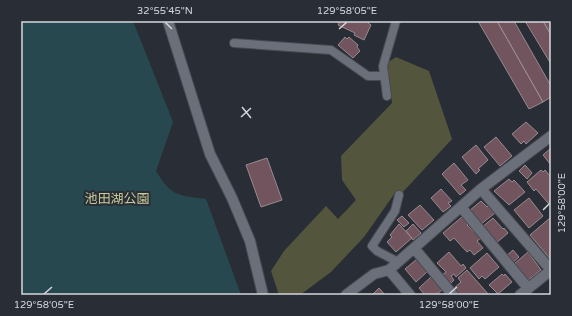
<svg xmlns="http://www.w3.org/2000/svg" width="572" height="316" viewBox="0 0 572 316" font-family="'Varela Round','Noto Sans JP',sans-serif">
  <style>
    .green { fill: #53553d }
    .water { fill: #284850 }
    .building { fill: #71545d; stroke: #988a8e }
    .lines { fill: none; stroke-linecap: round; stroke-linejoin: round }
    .lane-casing { stroke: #484b52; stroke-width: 10 }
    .street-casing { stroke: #484b52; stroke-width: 12 }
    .lane { stroke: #6b6f7a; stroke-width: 8 }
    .street { stroke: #6b6f7a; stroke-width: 10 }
    .ticks { fill: none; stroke: #d4d6dc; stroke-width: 1.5 }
    .labels { text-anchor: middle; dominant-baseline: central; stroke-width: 4; stroke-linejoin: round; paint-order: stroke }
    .park-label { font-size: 13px; fill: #c8cb97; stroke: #292d36 }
    .neatline { fill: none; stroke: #d4d6dc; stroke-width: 1.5 }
    .ticks-label { font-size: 10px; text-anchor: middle; fill: #d4d6dc }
  </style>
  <rect width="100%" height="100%" fill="#292d36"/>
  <path class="green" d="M396,57L429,71L452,139L401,194L395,193L364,237L331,272L300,295H279L271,271L284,251L326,206L338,219L356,200L342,180L341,156L392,103L387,63Z"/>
  <path class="water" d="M21,21H133L173,122L156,171C172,197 177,195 206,199L241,295H21Z"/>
  <path class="building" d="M335,21H369L368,23L371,25L364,40L354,35L355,33L338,25L339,23Z
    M478,21H497L543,102L529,109Z
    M497,21H514L551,86V97L543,102Z
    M525,21H543L551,35V64Z
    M543,21H551V35Z
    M345,37L347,39L349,37L358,45L357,47L360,51L353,58L338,45Z
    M526,122L538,133L526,144L524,141L521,144L512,134Z
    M496,137L512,156L500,166L484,147Z
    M476,145L488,160L478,169L480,170L476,174L462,157Z
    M551,148V165L543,155Z
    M267,158L282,200L261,207L246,165Z
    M454,163L468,180L461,185L466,190L460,195L442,174Z
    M525,165L532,173L527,179L519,171Z
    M541,170L543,172L545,170L551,177V201L548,203L536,189L534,191L527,182Z
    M509,179L512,182L514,180L525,192L509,205L494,191Z
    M441,189L452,201L448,203L451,206L443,212L431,198Z
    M529,198L543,216L529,228L514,210Z
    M481,201L487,207L489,205L495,213L480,225L469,211Z
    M420,205L434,220L422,230L408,215Z
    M402,216L409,223L404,227L397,220Z
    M463,216L470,222L467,225L481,238L477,241L483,248L474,255L470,250L467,252L454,238L450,241L443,233Z
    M493,218L503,229L504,228L508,233L495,244L481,228Z
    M550,218H551V260L530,235Z
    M399,224L412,238L396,252L387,242L392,237L390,235Z
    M413,224L421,233L413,240L406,231Z
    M513,250L519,257L511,264L505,257Z
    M449,252L461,266L463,264L466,268L456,277L454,274L451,276L454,280L450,284L442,275L446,272L437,263Z
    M528,252L541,270L527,281L514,264Z
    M487,253L499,267L485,279L482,276L479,279L470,268Z
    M417,259L428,271L416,282L405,269Z
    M467,270L489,295H458L453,289L461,282L458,278Z
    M502,274L504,276L505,274L512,282L498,294L489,285Z
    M432,276L443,289L436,295H425L419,288Z
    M379,288L385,295H372Z"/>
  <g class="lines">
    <defs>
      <path id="lane" d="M234,43L331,50L368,76H384
        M387,96L383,66L396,21
        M398,262L377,251L372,246L395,211L399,195"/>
      <path id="street" d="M168,21L210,154L232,198L250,241L263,295
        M481,189L551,270
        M461,207L528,288
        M414,248L453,295
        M346,295L374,274L389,270
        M410,295L389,270L481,189L551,136
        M520,295L551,270"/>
    </defs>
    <use href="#lane" class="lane-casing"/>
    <use href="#street" class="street-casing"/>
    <use href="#lane" class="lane"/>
    <use href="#street" class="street"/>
  </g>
  <path class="ticks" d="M165,22L172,29M339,29L347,22M242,107L251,118M241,117L251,108M543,210L550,203M44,294L52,287M449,294L457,287"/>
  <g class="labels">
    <g class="park-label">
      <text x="117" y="199">池田湖公園</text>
    </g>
  </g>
  <rect width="572" height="316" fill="none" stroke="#292d36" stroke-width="44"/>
  <rect x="22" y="22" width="528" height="272" class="neatline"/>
  <g class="ticks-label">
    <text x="165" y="14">32°55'45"N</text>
    <text x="347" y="14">129°58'05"E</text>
    <text transform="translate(561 203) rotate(-90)" y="4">129°58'00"E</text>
    <text x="44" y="308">129°58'05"E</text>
    <text x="449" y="308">129°58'00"E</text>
  </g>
</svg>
